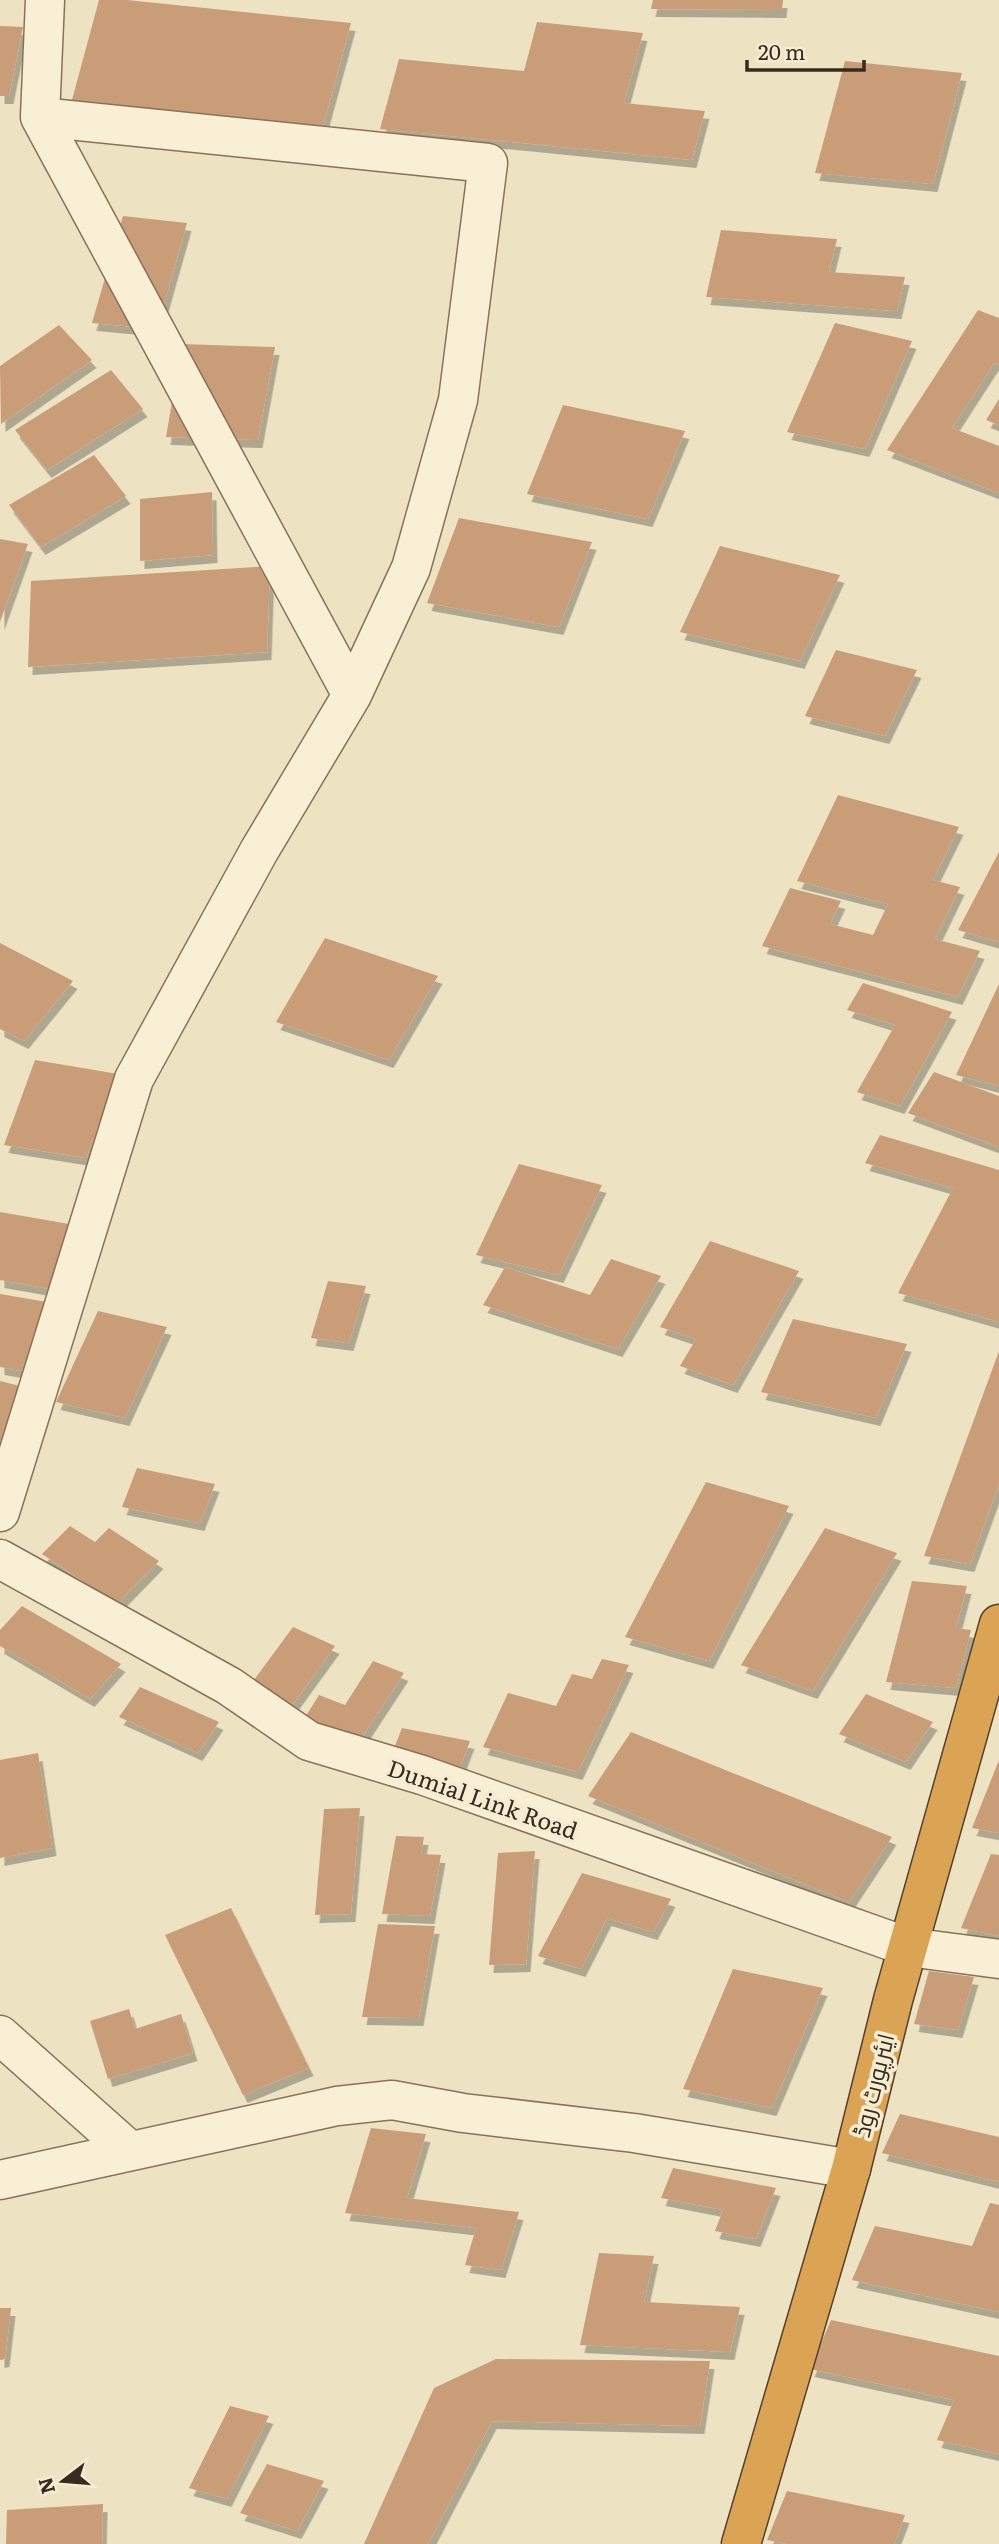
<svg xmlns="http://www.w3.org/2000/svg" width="999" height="2544" viewBox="0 0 999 2544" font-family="Literata,Cairo,serif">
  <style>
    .building { fill: #ca9d79; filter: url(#shadow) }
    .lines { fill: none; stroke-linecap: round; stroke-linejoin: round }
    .street-casing { stroke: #86735a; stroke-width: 41 }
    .highway-casing { stroke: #54412e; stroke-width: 41 }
    .street { stroke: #f8efd5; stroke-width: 38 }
    .highway { stroke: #dba454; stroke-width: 38 }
    .labels { text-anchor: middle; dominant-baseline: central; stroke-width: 7; stroke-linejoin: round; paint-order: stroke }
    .street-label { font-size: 23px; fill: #372a1e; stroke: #f5ecd2 }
  </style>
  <defs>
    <filter id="shadow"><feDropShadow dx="4.5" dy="8" stdDeviation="0" flood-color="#0004"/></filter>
  </defs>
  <rect width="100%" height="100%" fill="#ede2c2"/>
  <path class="building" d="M99,0H127L351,23L323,126L72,100Z
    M653,0H783L782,10L651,9Z
    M537,22L643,33L624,103L705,111L692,160L380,129L399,59L524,71Z
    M0,26L23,27L9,96H0Z
    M845,61L962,73L933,184L815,173Z
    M123,216L187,223L157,329L92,323Z
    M721,230L837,239L829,272L905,277L897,311L706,297Z
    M978,310L999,318V365L994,363L952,428L999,446V493L887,450Z
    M835,323L912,341L865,449L787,432Z
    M59,325L92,360L1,424L0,366Z
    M182,344L275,347L258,440L166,437Z
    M111,370L143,409L47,470L15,430Z
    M999,399V425L986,420Z
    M563,405L685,431L648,519L527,494Z
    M94,455L126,496L41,547L9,505Z
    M212,492L213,555L140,561V499Z
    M459,518L592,542L559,627L427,603Z
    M0,539L28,544L0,622Z
    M720,546L840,575L800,661L680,632Z
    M270,566L267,652L28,667L31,581Z
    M836,650L917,670L885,736L805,716Z
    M838,795L959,827L933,880L960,887L935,939L980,951L958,997L762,946L790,888L841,901L830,924L873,935L888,904L797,881Z
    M999,852V942L958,930Z
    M325,938L438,976L389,1060L276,1022Z
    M0,943L73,981L24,1041L0,1029Z
    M863,983L952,1012L900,1106L857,1092L895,1025L847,1010Z
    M999,984V1086L956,1075Z
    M35,1060L118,1074L86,1158L4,1145Z
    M934,1072L999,1096V1147L908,1113Z
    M880,1135L999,1170V1322L898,1293L953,1188L865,1163Z
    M519,1164L602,1185L559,1275L476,1255Z
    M0,1212L75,1225L51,1289L0,1280Z
    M710,1241L799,1271L733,1385L680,1366L696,1339L660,1327Z
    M611,1259L661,1276L618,1349L483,1305L505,1267L590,1295Z
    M328,1281L366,1286L349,1343L311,1338Z
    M0,1294L47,1302L22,1371L0,1367Z
    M98,1311L167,1327L125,1418L56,1402Z
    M793,1319L907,1344L876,1418L761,1392Z
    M999,1351V1484L970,1564L924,1556Z
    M0,1381L28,1388L0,1448Z
    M137,1468L215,1484L200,1523L122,1507Z
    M706,1482L789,1506L709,1661L625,1637Z
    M70,1526L95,1542L109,1528L159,1561L117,1604L42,1554Z
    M825,1528L897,1553L813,1691L741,1665Z
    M912,1581L967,1586L956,1628L971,1630L956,1688L886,1682Z
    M22,1606L121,1664L90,1699L0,1646V1630Z
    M293,1627L335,1646L293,1704L251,1684Z
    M602,1659L629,1665L578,1772L483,1747L508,1693L556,1706L572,1674L592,1679Z
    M373,1661L404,1673L360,1740L304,1719L319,1695L345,1705Z
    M140,1687L219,1722L198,1753L119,1717Z
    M866,1694L933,1722L906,1762L839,1734Z
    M402,1728L470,1741L459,1770L391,1756Z
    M631,1732L892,1837L849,1902L588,1796Z
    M38,1753L52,1848L0,1858V1760Z
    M999,1760V1833L972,1828Z
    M360,1808L351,1914L315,1915L324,1809Z
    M396,1836L424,1837L421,1854L441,1855L430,1916L382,1914Z
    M535,1851L526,1964L489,1965L498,1853Z
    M991,1854L999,1855V1936L961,1928Z
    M582,1873L671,1899L653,1932L607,1918L581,1969L538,1956Z
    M231,1908L309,2068L243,2095L165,1935Z
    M378,1924L435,1926L419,2018L362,2017Z
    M733,1969L823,1988L772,2108L683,2089Z
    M929,1971L974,1977L958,2030L914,2024Z
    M129,2009L135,2029L181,2014L193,2053L108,2079L90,2021Z
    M900,2114L999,2137V2182L882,2153Z
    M371,2128L426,2134L407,2198L519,2212L501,2270L465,2265L476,2228L345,2213Z
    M673,2168L776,2188L756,2239L715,2231L723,2210L661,2198Z
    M990,2203L999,2205V2312L852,2280L875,2226L972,2246Z
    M599,2253L654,2256L644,2302L740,2307L730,2352L580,2345Z
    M0,2308H11L5,2359L0,2360Z
    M831,2320L999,2356V2454L937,2440L954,2400L810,2369Z
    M496,2359L710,2361L700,2426L492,2421L428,2544H364L434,2388Z
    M230,2406L269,2416L227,2499L189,2488Z
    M267,2464L324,2481L297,2531L240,2513Z
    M787,2491L905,2515L894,2544H788L767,2540Z
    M103,2504L102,2544H6L7,2510Z"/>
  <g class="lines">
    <defs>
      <path id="street" d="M45,0L40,117L352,695
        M0,1512L134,1079L259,851L352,695L411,568L458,400L488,163L40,117
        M0,1559L229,1686L309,1741L422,1775L908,1947L999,1959
        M0,2035L130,2151
        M0,2180L337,2106L392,2100L463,2113L634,2133L851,2169"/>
      <path id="highway" d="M741,2544L851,2169L893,2000L999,1624"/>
    </defs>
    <use href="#street" class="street-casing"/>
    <use href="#highway" class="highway-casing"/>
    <use href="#street" class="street"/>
    <use href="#highway" class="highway"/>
  </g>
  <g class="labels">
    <g class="street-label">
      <text transform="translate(483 1798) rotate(19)">Dumial Link Road</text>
      <text transform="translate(872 2085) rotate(-76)">ایئرپورٹ روڈ</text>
    </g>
  </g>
  <g transform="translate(63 2481) rotate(254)" stroke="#f5ecd2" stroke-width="5" paint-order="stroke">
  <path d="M0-5L12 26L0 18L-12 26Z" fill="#372a1e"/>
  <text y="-10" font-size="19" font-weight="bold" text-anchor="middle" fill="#372a1e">N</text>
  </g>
  <path d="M747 60v10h117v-10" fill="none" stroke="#372a1e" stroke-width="3.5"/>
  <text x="758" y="60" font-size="21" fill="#372a1e" stroke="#f5ecd2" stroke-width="5" paint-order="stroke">20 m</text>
</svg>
